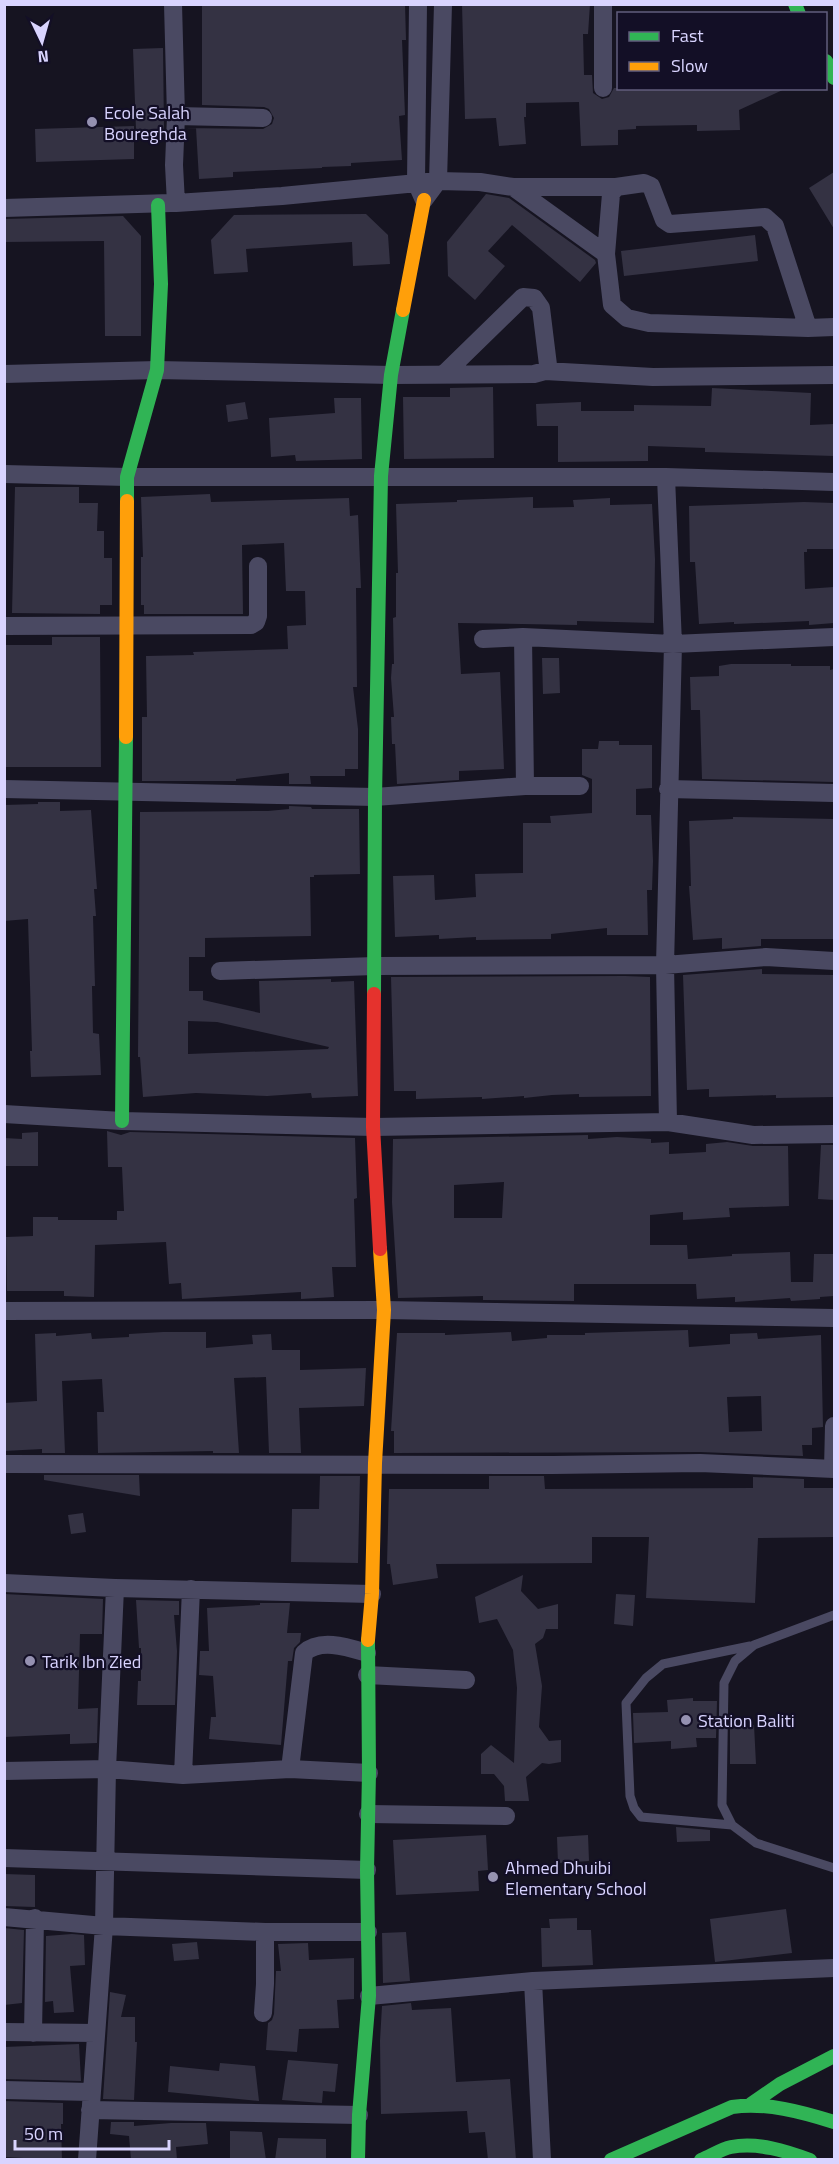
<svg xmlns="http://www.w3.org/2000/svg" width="839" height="2164" viewBox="0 0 839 2164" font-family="'Titillium Web',sans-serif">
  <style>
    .building { fill: #343243; fill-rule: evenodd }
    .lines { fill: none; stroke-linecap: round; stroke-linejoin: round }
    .lane { stroke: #4a4962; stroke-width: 9 }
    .street { stroke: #4a4962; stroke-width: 18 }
    .fast { stroke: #30b455; stroke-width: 14 }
    .slow { stroke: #ff9f0a; stroke-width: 14 }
    .jam { stroke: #e5322d; stroke-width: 14 }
    .poi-dot { fill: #9591b1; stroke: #130f26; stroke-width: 2 }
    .labels { text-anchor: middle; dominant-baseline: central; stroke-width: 4.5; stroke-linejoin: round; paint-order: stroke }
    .poi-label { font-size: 18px; fill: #d9d4ff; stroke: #130f26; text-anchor: start }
  </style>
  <rect width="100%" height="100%" fill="#161421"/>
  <path class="building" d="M202,4H405L406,40H402L405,115L399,116L402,160L351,163V166L322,167V168L233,172V177L199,179L196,128H187L263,129L272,124L274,118L269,109L264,107L202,105Z
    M462,4H590L588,34H583L584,75H592L593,93L602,99L609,97L614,88H787L739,110L740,130L697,131V125L636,126V129L618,130V145L581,146L579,102L526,103V117H524L526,144L499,146L496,118L465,119Z
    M163,48L164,129L136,130L133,49Z
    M134,126V159L36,162L35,129Z
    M834,172V229L809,188Z
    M486,194L509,198L595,260L596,263L580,282L512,225L488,251L505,266L475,300L448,276L447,242Z
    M366,214L388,235L390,264L353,266L352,242L246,249L248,272L214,274L211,240L234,215Z
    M123,216L141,236V336H105L104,241L4,242V219Z
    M755,235L758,261L624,276L621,251Z
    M493,387L494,458L404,459L403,397H450V388Z
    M712,388L811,393L810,425L834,424V456L705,452V448L648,446V461L558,462V426H537L536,404L581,402V411H634V405L711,406Z
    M334,398H361L362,459L296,461L295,455L271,457L269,418L335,413Z
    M245,402L248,419L228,422L226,405Z
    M15,487H79V503H98L97,531H104V558H112V605H100V614L12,613Z
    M210,494L211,502L349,498L350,516L358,515L361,588H356L357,687H353L358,729V769H345V776H310L311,784H289V773L236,779V781H142V717H147L146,656L194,655L193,652L288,649L287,626L306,625L305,591H286L284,543L242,545L243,614H144V605H141V557H143L141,497Z
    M533,497V508L574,507L573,500L610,498V505L652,504L655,559L654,623L577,621V625L458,623L461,674L500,672L504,769L459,771V780L397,784L395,744H392L391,717H394L391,678L392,664H394L393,618L396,617V573H398L396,504L457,502V500Z
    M804,502L834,503V549H807V552H804L805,589L834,587V623L809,625V621L734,624V622L699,624L695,562H690L689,506Z
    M52,637H100L101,767H4V645H52Z
    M542,658H559L560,693L543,694Z
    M731,664H791V666H830V670L834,669V782L702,779L700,710H691L690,677L719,676V666Z
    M599,741H619V745H652V788L636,789V815H651L653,861L652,890H647L648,935H607V928L551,934V939L476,940V937L439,939V935L395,937L393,876L434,875L435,900L476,897L475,874L523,873V823H551L550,816L592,813V779L582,775V749H598Z
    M38,802H60V811L91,810L97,889H94L96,916H93L95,986H92L93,1033L99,1034L101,1075L31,1077L30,1051H32L28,919L4,921V805L38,804Z
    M289,806L311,807L312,809H359L360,874L314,875V877H310L311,936L205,938V957H189V991H203V1000L260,1013L259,981L331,979V982L354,981L358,1096L312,1098L311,1093L267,1096L196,1093L143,1097L140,1057H138L140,812L268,811L289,809ZM188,1021L217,1022L329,1047L328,1049L188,1054Z
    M733,817L834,819V939H761V946L722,949V938L693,940L689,886H691L689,821L733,819Z
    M762,969V974L834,975V1097L776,1098V1095L709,1097V1089L687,1090L683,975Z
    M625,976L650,977L651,1096L579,1097V1094L552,1095L524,1098V1096L482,1099V1097L416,1099V1091H394L391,977Z
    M107,1131L121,1135L130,1132L355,1138L357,1198L354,1199L356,1267H332L334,1297L301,1299V1292L182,1299L181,1283L169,1284L166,1242L95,1245L94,1297L64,1296V1291H7L6,1237L33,1236V1217H58V1220H117V1211H124L122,1167H108Z
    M38,1132V1166H4V1138L22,1139V1133Z
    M588,1135V1139L617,1137L651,1139V1143L669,1142V1154L706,1152V1144L727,1142L753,1146H788L789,1206L729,1208L730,1217L683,1220V1212L650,1215V1245H687L688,1259L732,1256V1254L790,1252L791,1282H813L814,1254H834V1296L820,1297V1299L791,1301L790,1298L735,1302V1297L697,1299L696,1284H574V1301L483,1300V1296L398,1298L392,1202L393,1139ZM504,1182L502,1218H454V1185Z
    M821,1145H834V1200L818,1199Z
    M688,1330L689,1347L730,1344V1334L757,1333L758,1339L821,1335L823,1427L812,1428V1445H802L803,1456L700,1452L394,1453V1431H391L397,1333H445V1335L511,1332L512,1341L547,1338V1335H585V1333ZM761,1396L762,1431L729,1432L727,1397Z
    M163,1332H206V1348L253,1344L252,1335L271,1334L272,1350H300V1370L366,1368L364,1406L299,1408L301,1453H269L266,1377L234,1378L239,1453H213V1451L98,1453L97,1412H104L102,1379L62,1381L65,1453H42V1449L4,1451V1403L37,1401L35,1334L56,1333V1336L91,1333L92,1339L129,1337V1334Z
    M44,1475H139L140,1496L44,1480Z
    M320,1476H360L358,1563L291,1562L292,1509H319Z
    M489,1476H544L545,1489L753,1488V1477L804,1479V1488H834V1537L758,1538L755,1603L646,1598L649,1537H592V1563L436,1564L438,1578L393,1585L390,1564H387L389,1489H489Z
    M83,1513L86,1532L71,1534L68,1515Z
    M523,1575L521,1591L538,1609L558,1604V1629H546L543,1638L535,1644L542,1686L539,1727L549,1741L561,1740V1762L549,1764L542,1763L526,1777L529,1801H505L504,1786L494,1774H481V1754L491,1745L514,1763L517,1688L513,1650L497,1619L479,1623L475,1597Z
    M4,1594L103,1599L102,1634H80L78,1709L98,1708L97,1743L70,1744V1734L4,1737Z
    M616,1594L635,1595L633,1626L614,1624Z
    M136,1600L179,1601V1615H174L177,1651L175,1705H137L138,1681H141V1648H139Z
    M260,1603H290L287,1633H301L300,1642L294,1648L292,1661H288L281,1745L209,1739L211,1717H216L213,1676L199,1675L200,1651H209L207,1608L260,1605Z
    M693,1698V1701H717L716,1738H696L697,1747L671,1749V1741L634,1743L633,1713L668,1712L667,1700Z
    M754,1725L756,1764H730V1726Z
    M676,1827L710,1830V1841L677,1842Z
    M486,1835L488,1870L478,1871L479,1891L396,1895L393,1840Z
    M588,1835L589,1861L558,1863L557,1837Z
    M4,1874L35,1875V1907L4,1906Z
    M786,1909L792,1953L715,1962L710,1919Z
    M577,1918V1930H591L593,1965L542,1967L541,1928H550L549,1919Z
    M4,1928L24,1930L22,2003L4,2005Z
    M406,1932L410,1981L383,1983L382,1933Z
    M72,1934L84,1935L85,1965L70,1966L74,2012L54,2013L53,2001L45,2002L46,1936Z
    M197,1942L199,1959L174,1961L172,1944Z
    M308,1943L309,1960L354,1958V1999L337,2000L339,2028L299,2029L297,2052L266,2050L268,2023L272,2020L274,2014L276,1971H281L278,1944Z
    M110,1992L126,1995L121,2017H135V2042H137L134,2100L103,2099Z
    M411,2003L412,2010L451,2008L456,2082L510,2079L516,2160H488L485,2132L469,2133L467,2111L381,2114L380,2041L382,2006Z
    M79,2044L81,2081L4,2079V2047Z
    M288,2060L338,2064L335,2092L323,2091L322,2103L282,2100Z
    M220,2063L255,2066L259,2101L168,2092L170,2066L219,2071Z
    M4,2101L63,2103V2124H61L62,2160L4,2157Z
    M111,2122H134V2126L171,2123H206L208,2144L176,2147L177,2160H131L129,2136L110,2134Z
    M230,2131L262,2132L266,2160H230Z
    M278,2138L326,2139V2160H275Z"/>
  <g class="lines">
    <path class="lane" d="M834,1615L754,1645L735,1661L724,1683L722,1805L732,1825L756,1843L834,1868
      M732,1825L641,1817L634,1808L630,1796L626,1703L646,1678L663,1664L750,1646"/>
    <path class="street" d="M173,4L176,116L174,165L176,203L282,196L438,181L480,182L513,187L606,254
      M418,4L416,182L424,200L438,181L443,4
      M603,88V4
      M176,116L263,118
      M513,187H616
      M4,208L171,203
      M808,328L775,226L765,217L670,224L664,220L651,186L644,183L616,187L611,194L606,254L612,305L627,318L649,323L808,328L834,327
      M545,371L653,377L834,375
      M4,374L157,370L391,375L534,374L545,371L548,365L541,308L534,298L523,297L444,374
      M4,474L127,477H666L834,482
      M666,477L673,644L665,965L668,1122
      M4,626L251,625L256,622L258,616V566
      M523,637L525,786
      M483,639L523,637L673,644L834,637
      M4,789L375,797L525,786H580
      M668,789L834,793
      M220,971L375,966L665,965L766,957L834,961
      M4,1114L122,1121L373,1127L668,1122L753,1135L834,1134
      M4,1311L384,1310L834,1318
      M4,1464L553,1465L700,1463L834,1469
      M833,1469L834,1426
      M4,1583L115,1588L372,1594
      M367,1675L466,1680
      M290,1769L304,1653C320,1638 347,1647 367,1653
      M4,1771L107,1769L183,1775L290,1769L369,1773
      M183,1775L191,1589
      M368,1814L506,1816
      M4,1858L367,1870
      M4,1917L104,1926L265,1932H368
      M533,1981L542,2160
      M369,1996L533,1981L834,1968
      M263,2013L265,1984V1932
      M4,2032L96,2033
      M33,2033L35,1918
      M4,2090L91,2092
      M90,2110L359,2115
      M87,2160L104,1926L107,1769L115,1588"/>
    <path class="fast" d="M795,4L799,14
      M826,61L834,78
      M127,501V477L157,370L161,284L158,205
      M374,994L375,797L381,476L391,375L403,310
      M122,1121L126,737
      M751,2104L780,2084L834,2056
      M358,2160L359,2115L369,1996L367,1870L369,1773L368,1640
      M611,2160L732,2107C766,2102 802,2112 834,2122
      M701,2160C711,2156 721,2149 731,2147C758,2142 786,2151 810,2160"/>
    <path class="slow" d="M403,310L424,200
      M126,737L127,501
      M368,1640L372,1594L375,1463L384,1310L380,1249"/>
    <path class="jam" d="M374,994L373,1127L380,1249"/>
  </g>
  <g class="poi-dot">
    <circle cx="92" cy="122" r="6"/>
    <circle cx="30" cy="1661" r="6"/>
    <circle cx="686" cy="1720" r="6"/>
    <circle cx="493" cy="1877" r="6"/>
  </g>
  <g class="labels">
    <g class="poi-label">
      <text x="104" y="112">Ecole Salah<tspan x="104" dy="21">Boureghda</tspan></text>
      <text x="42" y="1661">Tarik Ibn Zied</text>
      <text x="698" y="1720">Station Baliti</text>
      <text x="505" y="1867">Ahmed Dhuibi<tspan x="505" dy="21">Elementary School</tspan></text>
    </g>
  </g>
  <rect width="839" height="2164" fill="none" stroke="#d9d4ff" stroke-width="12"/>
  <rect x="617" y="12" width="210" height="78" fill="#130f26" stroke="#625e7d" stroke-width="1.5"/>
  <rect x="629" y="32" width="30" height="9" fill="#30b455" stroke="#625e7d" stroke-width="1.5"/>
  <text x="671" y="42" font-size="18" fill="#d9d4ff">Fast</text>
  <rect x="629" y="62" width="30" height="9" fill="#ff9f0a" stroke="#625e7d" stroke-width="1.5"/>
  <text x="671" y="72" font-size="18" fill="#d9d4ff">Slow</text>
  <g transform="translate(42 42) rotate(175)" stroke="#130f26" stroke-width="4.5" paint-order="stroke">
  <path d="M0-4.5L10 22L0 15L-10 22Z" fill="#d9d4ff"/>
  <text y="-9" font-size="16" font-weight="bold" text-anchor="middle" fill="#d9d4ff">N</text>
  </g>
  <path d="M15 2140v9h154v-9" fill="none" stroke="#d9d4ff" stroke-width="3"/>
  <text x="24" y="2140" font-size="18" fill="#d9d4ff" stroke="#130f26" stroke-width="4.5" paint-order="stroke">50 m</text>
</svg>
